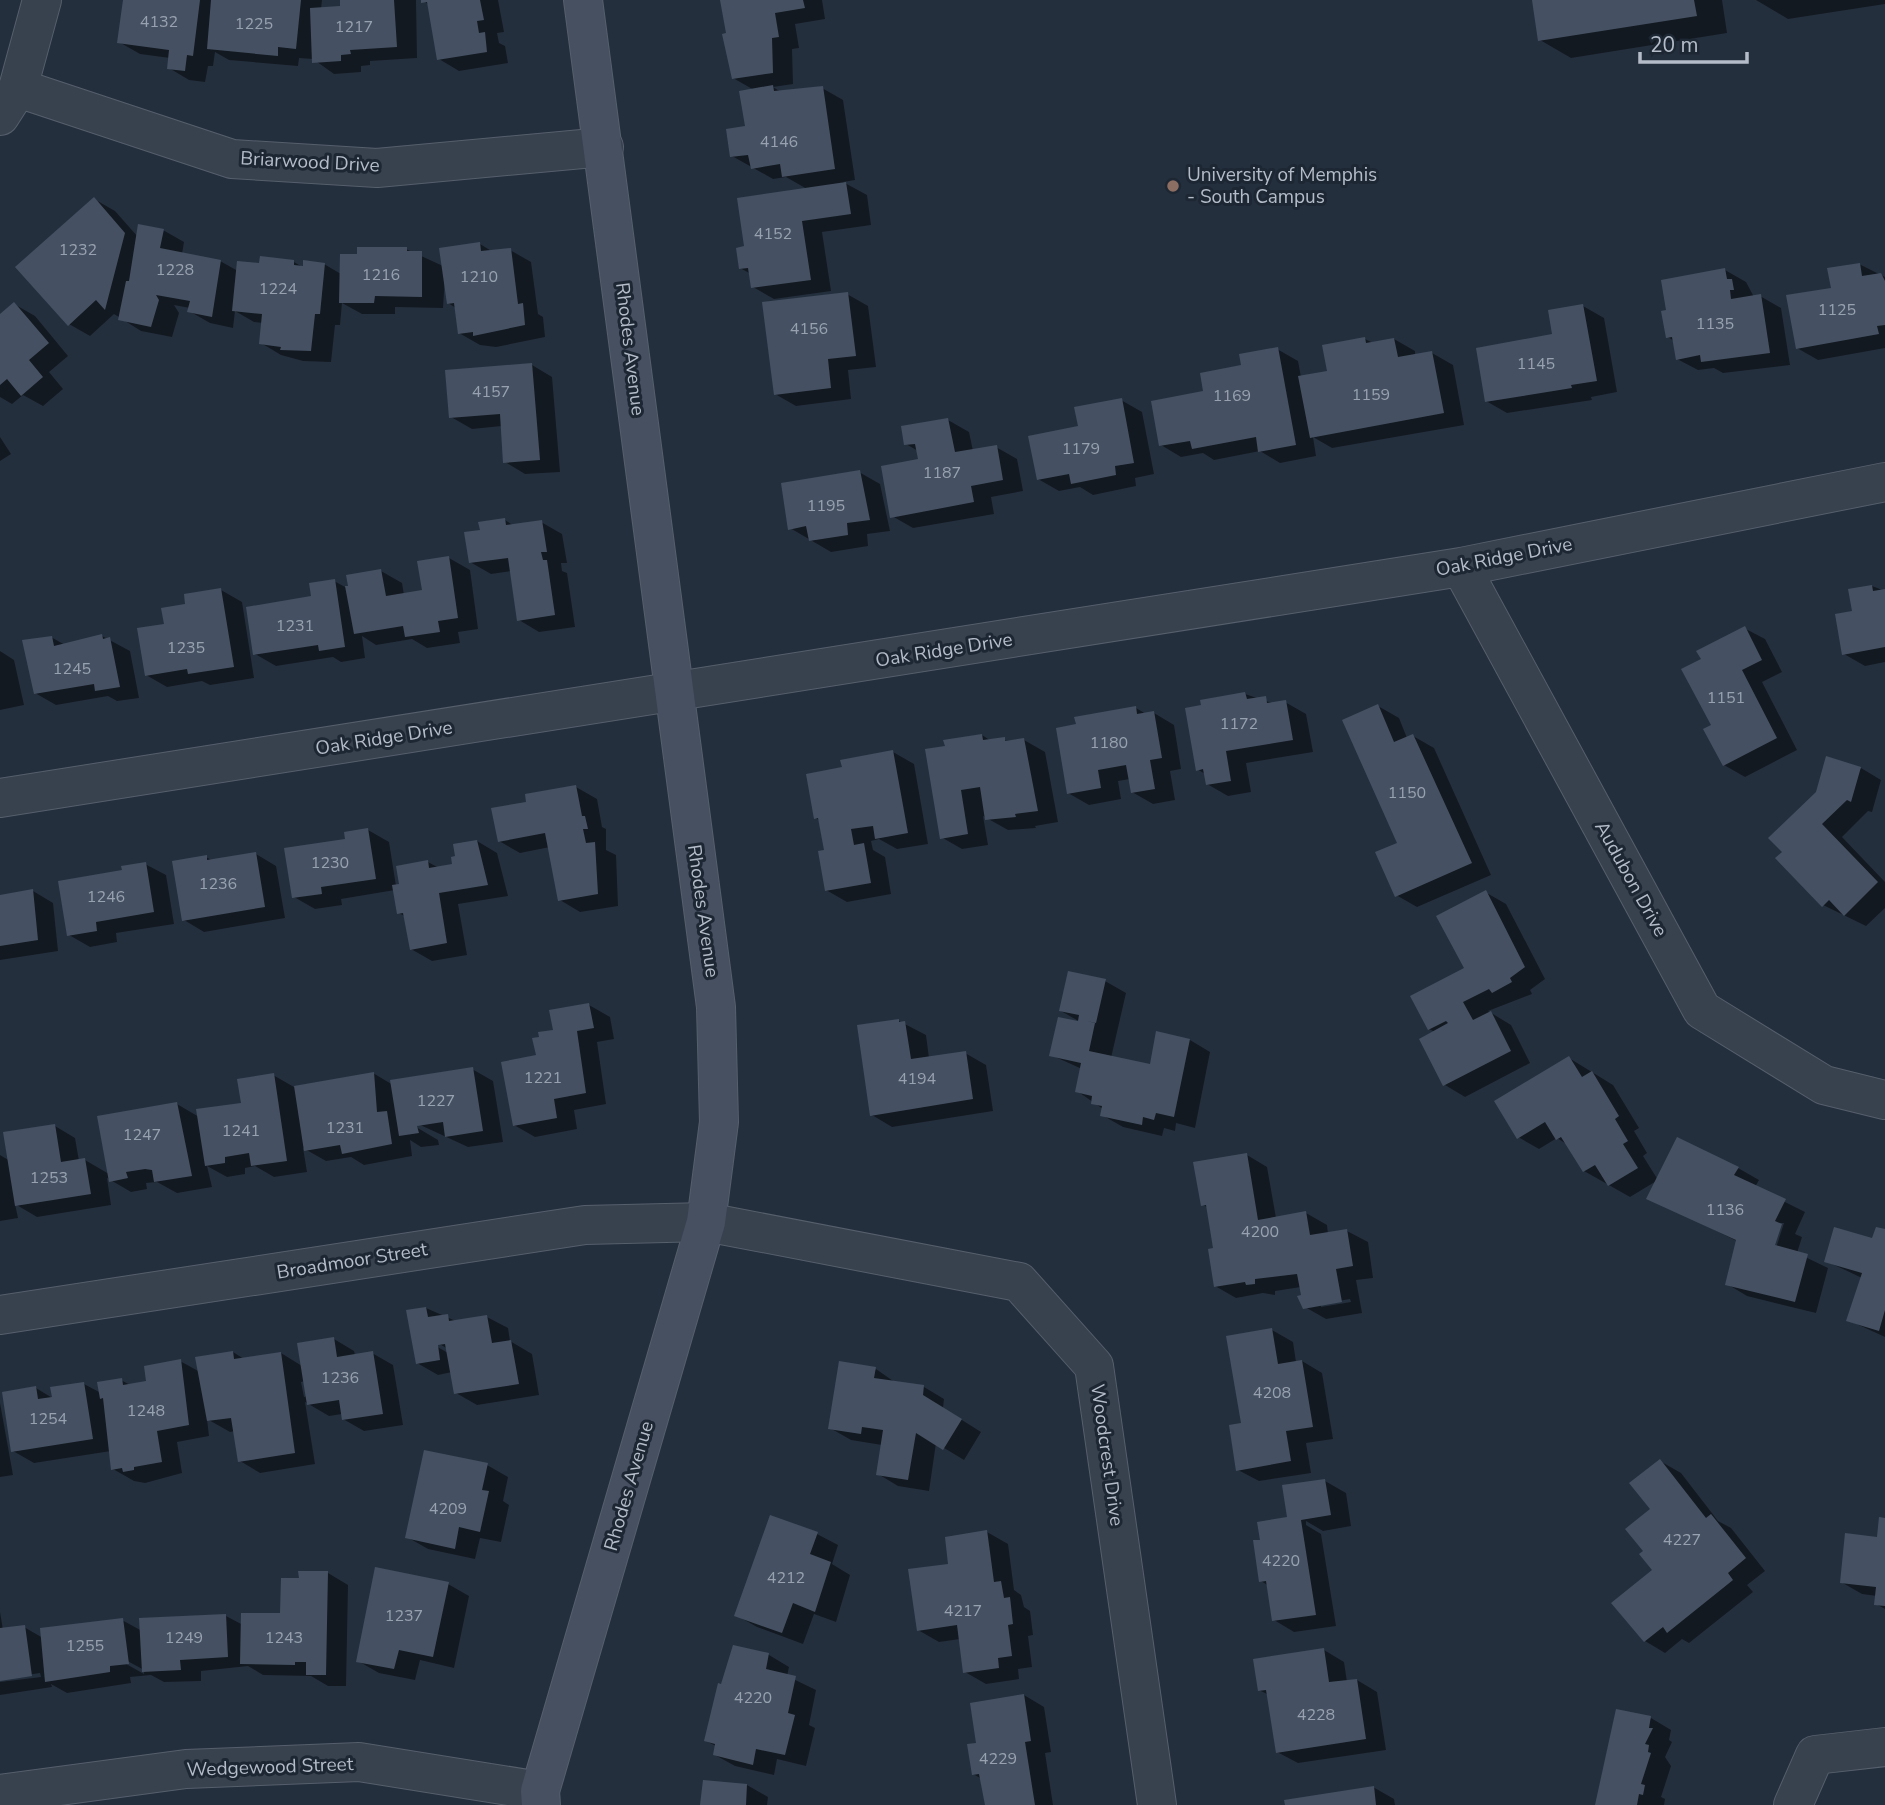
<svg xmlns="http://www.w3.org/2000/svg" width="1885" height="1805" viewBox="0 0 1885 1805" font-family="'Nunito Sans',sans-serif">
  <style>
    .shadow { fill: #0007; fill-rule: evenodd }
    .building { fill: #455162 }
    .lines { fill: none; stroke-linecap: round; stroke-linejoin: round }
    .street-casing { stroke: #565f6c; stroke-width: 40 }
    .secondary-casing { stroke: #565f6c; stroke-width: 40 }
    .street { stroke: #38414e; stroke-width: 38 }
    .secondary { stroke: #465061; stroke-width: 38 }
    .education-dot { fill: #8d6e63; stroke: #1d2633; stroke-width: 2.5 }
    .labels { text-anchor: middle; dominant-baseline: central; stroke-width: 6; stroke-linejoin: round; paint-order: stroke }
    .number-label { font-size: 16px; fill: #98a1af }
    .street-label { font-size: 19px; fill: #b4bcc9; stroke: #1d2633 }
    .poi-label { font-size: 19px; fill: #b4bcc9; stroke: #1d2633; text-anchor: start }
  </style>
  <rect width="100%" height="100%" fill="#242f3e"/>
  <path class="shadow" d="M125,0H322L321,9L342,7L341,0H416L417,58L370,61V65L361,66V72L334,74L313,59L299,58L298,66L229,60L215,52L213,66H208L205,82L189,80L169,68L170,58L140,54L119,42Z
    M423,0H498L504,32L497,33L499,43L505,46L508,63L459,71L439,59L430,6Z
    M722,0H822L825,19L795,24L799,48L792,49L793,84L773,87L781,92L822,88L843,100L855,180L843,182L867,195L871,225L822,232L831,291L774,299L753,287L751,274L740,268L746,248L807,189L786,177L773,179L732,156L747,127L754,90L733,78Z
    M1533,0H1722L1727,33L1571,58L1540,40Z
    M1756,0H1885V4L1788,19Z
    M94,199L115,211L138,237L163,230L184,242L182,254L220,261L238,271L294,262L304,268L324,264L341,274L359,256L406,249L443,266L480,244L493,252L510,250L531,262L538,314L543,317L545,337L496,347L480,345L459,333L456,308L448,303L445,277L443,308L395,307V314H362L342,303L340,325H335L331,362L303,361L281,355L261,343L263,323L254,322L235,311L233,328L210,323L189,311L190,308L174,305L179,313L172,337L141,331L114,314L90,336L69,324Z
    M1859,264L1885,277V348L1818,360L1797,348L1833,289Z
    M1725,270L1746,282L1754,297L1760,296L1781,308L1790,365L1723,373L1714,368L1698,370L1677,359L1674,341L1668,337V312Z
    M847,294L868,306L876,367L848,370L851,399L796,406L775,394Z
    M14,304L35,316L68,356L49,372L63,389L43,406L23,395L12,404L0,397V316Z
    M1583,306L1604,318L1617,392L1591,397L1592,400L1507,413L1486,401Z
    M1365,339L1373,343L1394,339L1415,351V356L1432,353L1453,365L1464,425L1332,448L1313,437L1316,456L1280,463L1260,451L1214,460L1203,453L1181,457L1161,445L1205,393L1243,367L1277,349L1298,361L1301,377L1329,372Z
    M532,365L552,377L560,472L525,474L505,462L502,426L472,429L451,417Z
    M1121,400L1142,412L1154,474L1135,478L1136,486L1093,495L1080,487L1059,491L1038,479L1080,428Z
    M948,420L969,432L973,451L996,447L1017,459L1023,491L991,497L994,514L913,528L892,516L920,460L918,451L906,444Z
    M0,437L11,454L0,461Z
    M859,472L880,484L890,531L867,534L868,546L831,552L790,528Z
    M505,520L514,526L541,522L562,534L567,563H561L562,571L567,573L575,627L539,632L519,620L511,571L491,574L470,562L482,531Z
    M449,558L470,570L478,629L458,632L460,643L427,648L412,639L376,645L362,636L365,658L341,662L333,657L276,666L255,654L334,581L347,588L381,571L402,583L404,595L424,592Z
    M1872,586L1885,591V662L1865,666L1844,654L1854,612Z
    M221,590L242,602L254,678L210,685L202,681L167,687L146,675L166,626L187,605Z
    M1744,628L1765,639L1782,672L1762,682L1797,750L1745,777L1724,765L1713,726L1703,659Z
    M102,636L130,651L139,698L117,701L108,696L56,705L35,693L51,637L65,645Z
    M0,651L14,660L24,705L0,710Z
    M1245,694L1275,704L1285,702L1306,714L1313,752L1246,763L1251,792L1228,796L1207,784L1205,774L1197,769Z
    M1378,706L1399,718L1407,738L1413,736L1434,748L1491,875L1417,907L1396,895L1399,843Z
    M1136,708L1146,714L1154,713L1174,725L1181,769L1170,771L1175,800L1153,804L1132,792L1130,779L1118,781L1121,799L1089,805L1068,793L1078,725Z
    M982,735L991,741L1024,740L1045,752L1058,822L1035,826L1036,828L1008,830L983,816L988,845L962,849L941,837L947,748Z
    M893,752L914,764L928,844L897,849L879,839L871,841L873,850L885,857L891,894L847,902L826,890V851L820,821L816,818Z
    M1861,768L1881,780L1872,812L1868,811L1842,837L1885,882V908L1866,926L1823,905L1777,858Z
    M576,787L597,799L602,827L606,829V850L616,855L618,906L580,912L560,900L550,847L520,853L499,841L528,803Z
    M368,830L389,842L396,886H401L428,862L439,868L454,866L477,841L497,853L508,896L458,904L467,955L432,961L411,949L406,917L399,913L395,890L341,899L342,905L315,909L294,897L347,840Z
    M256,854L276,866L285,918L204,932L184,920L206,857L213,861Z
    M145,864L166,875L174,924L116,933L117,942L90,947L69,935L124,872Z
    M33,891L53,903L58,951L0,960V898Z
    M1485,892L1506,904L1545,979L1530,990L1532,994L1488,1011L1511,1025L1530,1063L1465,1097L1445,1085L1435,1032L1429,1029L1466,969Z
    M1105,981L1126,993L1111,1058L1151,1066L1157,1033L1190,1040L1210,1052L1195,1128L1176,1123L1175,1131L1164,1128L1162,1136L1123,1127L1102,1115L1103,1109L1077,1091L1082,1069L1051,1055L1082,1023L1061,1011Z
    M589,1005L610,1017L614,1039L597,1042L606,1104L574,1110L577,1129L535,1137L514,1125L538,1057L555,1031Z
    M899,1021L926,1035L929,1058L965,1053L986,1065L993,1111L892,1127L872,1115Z
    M1569,1058L1613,1085L1639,1128L1634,1131L1647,1153L1643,1156L1658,1180L1630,1197L1584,1171L1568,1145L1557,1138L1539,1149L1518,1137Z
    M472,1069L493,1081L503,1142L468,1147L416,1123V1127L438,1140L439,1145L421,1147L410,1140L412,1156L364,1165L351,1157L326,1161L303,1148L307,1172L274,1177L255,1166L245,1168V1174L227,1177L207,1166L212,1187L177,1193L157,1182L146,1183L147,1189L131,1192L107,1178L111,1205L37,1217L15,1204L18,1218L0,1221V1155L10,1161L55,1126L75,1138L79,1161L85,1160L109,1174L177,1104L199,1117L243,1104L273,1075L294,1087L373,1073L393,1085Z
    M1247,1155L1267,1167L1276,1218L1306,1213L1327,1225L1328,1234L1347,1231L1368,1242L1373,1278L1356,1280L1362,1313L1326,1319L1305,1307L1301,1287L1275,1291V1295L1263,1293L1236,1298L1215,1286V1250L1209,1208L1203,1205ZM1350,1299L1351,1302L1321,1307V1304Z
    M1738,1168L1759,1180L1755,1187L1805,1212L1795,1234L1802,1237L1797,1253L1828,1268L1816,1313L1747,1296L1727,1284L1737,1241L1649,1198ZM1780,1223H1784L1774,1254L1771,1253Z
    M1885,1231V1337L1848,1320L1862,1278L1826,1261L1874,1240Z
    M426,1308L458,1322L487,1317L508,1328L510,1341L532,1354L539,1395L477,1405L456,1393L452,1372L438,1375L417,1363ZM431,1339L448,1349V1353L429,1342Z
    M1272,1330L1293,1342L1296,1362L1302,1361L1322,1373L1333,1439L1306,1443L1311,1473L1259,1481L1238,1470L1243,1425Z
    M334,1339L354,1351L355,1355L372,1353L393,1365L403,1425L364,1431L343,1419L342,1414L329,1416L305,1402L315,1464L260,1473L240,1461L235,1431L230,1432L207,1419L209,1436L177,1442L182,1473L145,1483L134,1481L113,1469L111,1451L34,1463L13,1451L36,1388L54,1399L84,1384L101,1393L121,1380L132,1386L148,1383L180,1361L200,1372L233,1352L244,1359L281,1353L302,1366ZM305,1381L307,1396L304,1397L301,1382Z
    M876,1369L896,1383L924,1387L944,1399L943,1408L981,1432L964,1460L936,1443L929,1491L898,1486L878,1474L882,1445L851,1440L830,1428Z
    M0,1403L13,1475L0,1477Z
    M1660,1461L1681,1473L1718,1521L1731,1528L1765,1571L1747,1585L1753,1592L1689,1643L1682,1639L1665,1653L1645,1641L1655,1571L1645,1551Z
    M487,1465L508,1477L503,1501L509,1505L501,1542L480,1538L475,1559L428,1549L407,1537Z
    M1325,1481L1346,1493L1351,1526L1323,1531L1306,1521V1525L1321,1534L1336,1626L1294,1632L1274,1620L1269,1586L1261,1581L1289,1518Z
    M1885,1519V1609L1876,1604L1877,1596L1862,1594L1841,1582L1878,1539Z
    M987,1532L1008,1544L1014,1590L1021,1595L1024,1607L1030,1611L1033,1635L1028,1636L1032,1667L1018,1669L1019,1679L986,1684L965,1672L960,1639L939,1642L918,1630L950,1565Z
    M817,1534L838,1545L832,1564L850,1575L836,1622L814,1614L803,1644L757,1627L736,1615Z
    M328,1573L348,1585L346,1686H328L311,1676L263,1675L248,1666L201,1671V1681L164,1682L151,1675L130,1677L131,1683L67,1693L51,1684L52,1687L0,1695V1682L41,1677L40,1673L0,1679V1612L3,1630L24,1627L43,1638L122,1620L142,1631L226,1616L243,1625L282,1615L300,1580ZM122,1658L144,1670V1674L121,1661Z
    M448,1584L469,1596L454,1668L420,1660L415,1680L379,1673L358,1661Z
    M734,1648L769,1655L789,1667L787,1676L816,1690L809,1725L815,1728L806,1766L777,1759L774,1775L735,1766L715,1755L716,1746L706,1741Z
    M1324,1650L1344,1662L1347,1682L1357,1680L1377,1692L1386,1750L1298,1763L1277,1752L1269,1695L1259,1690Z
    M1024,1695L1044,1707L1051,1752L1045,1753L1053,1805H986L982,1779L973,1774L978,1744Z
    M1651,1718L1671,1730L1669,1740L1672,1742L1665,1757L1671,1766L1661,1797L1665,1799L1664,1805H1597Z
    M747,1785L768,1797L767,1805H702Z
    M1373,1787L1394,1799L1395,1805H1287Z"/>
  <path class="building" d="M123,0H200L193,56L187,55L185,71L167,69L169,50L117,43Z
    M211,0H301L296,49L278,47V56L207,49Z
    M340,0H394L397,47L350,50L351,54L341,55V61L312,63L310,8L340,6Z
    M421,0H480L484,20L477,21L479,33L485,32L487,52L437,60L427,2L421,3Z
    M720,0H803L805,8L775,13L779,37L772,38L773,73L732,79L722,34L726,33Z
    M1532,0H1694L1697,16L1538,41Z
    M773,85L774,91L823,86L835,169L782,177L780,164L751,169L748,155L730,157L726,129L745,126L739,91Z
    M846,182L851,214L802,221L811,280L751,288L748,268L739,269L736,248L744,246L737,198Z
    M94,197L125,233L105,310L96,300L68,326L15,267Z
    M138,224L164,229L160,248L221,260L212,317L187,312L190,301L156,295L159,300L151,327L118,320L126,281H129Z
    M480,242L481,251L511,248L518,304L523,303L525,325L473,336V332L458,334L454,303L447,304L439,248Z
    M357,247H407V251H422V297L375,296L374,303H339L340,254H357Z
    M260,256L294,260V265L303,266V260L325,263L320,314H315L311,351L280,350L281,347L259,344L262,314L232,311L237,261L259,263Z
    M1860,263L1862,276L1881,273L1885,281V325L1877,326L1879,334L1796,349L1786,295L1831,288L1827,268Z
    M1725,268L1727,279H1732L1734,290H1730L1731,299L1761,294L1770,353L1701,362L1700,355L1676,360L1672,337L1666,338L1661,311L1666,310L1661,280Z
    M848,292L856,356L828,359L831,388L774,395L762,302Z
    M14,302L49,343L29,360L43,377L21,396L7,379L0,385V314Z
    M1583,304L1597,381L1571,385L1572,388L1485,402L1476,348L1552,334L1548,310Z
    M1365,337L1366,343L1394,338L1398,357L1432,351L1444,413L1310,438L1298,376L1327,371L1322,345Z
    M1278,347L1296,445L1258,452L1256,437L1192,449L1190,441L1159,446L1151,401L1203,391L1200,373L1241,365L1239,354Z
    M532,363L540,460L503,463L500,414L449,418L445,370Z
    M1122,398L1134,463L1115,466L1116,475L1071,484L1069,474L1037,480L1028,436L1078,426L1074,407Z
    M948,418L955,452L997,445L1003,480L971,486L974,502L890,518L881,466L918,459L915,444L904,445L901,426Z
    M860,470L870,520L847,523L848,535L809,541L806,526L788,530L781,483Z
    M505,518L506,525L542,520L547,552H541L543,560H547L555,615L517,621L508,558L469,563L464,532L480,530L478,522Z
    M449,556L458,618L438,621L440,632L405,637L403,626L354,634L345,586H348L346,575L381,569L386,596L422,590L417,561Z
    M335,579L345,647L319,651L318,645L253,655L246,607L311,596L309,583Z
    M1872,585L1873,591L1885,589V647L1842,655L1835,614L1852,611L1848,589Z
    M221,588L234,667L188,674L187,669L145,676L137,628L164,624L161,608L185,604L184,594Z
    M1745,626L1762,660L1742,670L1777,738L1723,766L1703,729L1711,725L1681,669L1701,659L1696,651Z
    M102,634L103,639L110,637L120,687L95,691L94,684L34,694L22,640L52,636L54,646Z
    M1245,692L1247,699L1266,696L1267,703L1286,700L1293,740L1226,751L1231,781L1206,785L1203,769L1196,771L1185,708L1201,705L1200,700Z
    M1378,704L1394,742L1413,734L1472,863L1395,897L1375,852L1397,843L1342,720Z
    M1136,706L1137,714L1154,711L1162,758L1150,760L1155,789L1131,793L1126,765L1098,770L1101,788L1067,794L1056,728L1076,724L1074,717Z
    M982,734L983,740L1005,737V741L1024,738L1038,811L1015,814L1016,817L985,820L980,787L961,790L968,834L940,839L925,749L945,746L943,740Z
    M893,750L908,833L875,839L873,826L851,829L854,845L864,843L871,883L825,891L818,851L824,850L818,818L814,819L806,774L842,767L840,760Z
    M1826,756L1861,767L1851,802L1847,800L1822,824L1878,882L1844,916L1829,900L1822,907L1775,858L1782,852L1768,838L1816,792Z
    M576,785L582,816H585L588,829H583L586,843L595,842L598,894L558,901L545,833L498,842L491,808L526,802L525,794Z
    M368,828L376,879L321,887L322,894L292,898L284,848L345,839L344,832Z
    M477,840L488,885L439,893L447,943L410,950L403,913L397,914L392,885L399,884L396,866L428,860L429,868L452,864L451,857L455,856L453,844Z
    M256,852L265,907L182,921L172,861L207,855V860Z
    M146,862L154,912L96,922L97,931L67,936L58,881L122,870L121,866Z
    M33,889L38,940L0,946V895Z
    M1486,890L1525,967L1510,978L1512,982L1492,993L1489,989L1463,1002L1473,1020L1491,1011L1511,1051L1443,1086L1419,1039L1448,1023L1446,1021L1428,1030L1410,996L1464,968L1436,916Z
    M1068,971L1106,979L1096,1023L1087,1021L1095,1023L1089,1051L1150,1064L1156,1031L1190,1039L1174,1117L1156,1113L1154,1120L1143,1117L1142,1125L1100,1116L1102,1106L1091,1104L1092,1096L1075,1092L1081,1063L1049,1056L1058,1017L1078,1021L1079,1015L1059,1011Z
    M589,1003L594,1028L577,1031L586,1093L554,1099L557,1118L513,1126L501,1062L536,1055L532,1038L539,1037L538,1032L553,1030L549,1010Z
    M899,1019V1022L905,1021L911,1059L966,1051L973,1099L870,1116L857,1025Z
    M1569,1056L1582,1077L1592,1071L1619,1116L1615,1119L1628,1141L1623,1144L1638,1168L1608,1186L1595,1165L1583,1172L1561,1137L1556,1140L1545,1122L1517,1139L1494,1101Z
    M473,1067L483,1131L445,1137L443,1122L417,1126L419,1133L399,1136L390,1080Z
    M374,1072L377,1112L387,1111L392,1144L342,1154L340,1145L304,1151L294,1086Z
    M274,1073L287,1161L251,1166L249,1153L225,1157V1163L205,1166L196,1109L241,1103L237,1079Z
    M177,1102L192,1176L154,1182L152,1170L145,1169L126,1172L128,1178L109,1182L97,1116Z
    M55,1124L61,1162L85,1158L91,1194L15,1206L3,1132Z
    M1677,1137L1739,1167L1734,1175L1786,1199L1775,1221L1782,1224L1775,1245L1808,1254L1795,1302L1725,1285L1736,1240L1646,1199Z
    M1247,1153L1258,1220L1306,1211L1310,1235L1347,1229L1353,1266L1336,1269L1342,1302L1303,1309L1297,1296L1301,1295L1297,1274L1255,1279V1284L1246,1285L1245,1282L1214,1287L1208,1249L1213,1248L1206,1205L1201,1206L1193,1162Z
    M1834,1227L1872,1238L1876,1227L1885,1229V1310L1879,1331L1846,1321L1862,1273L1824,1262Z
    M426,1307L428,1317L448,1314L449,1321L487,1315L492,1343L511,1340L519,1384L454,1394L445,1344L438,1345L440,1360L416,1364L406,1310Z
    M1272,1328L1278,1364L1302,1360L1313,1427L1286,1431L1291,1461L1236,1471L1229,1425L1241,1423L1226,1336Z
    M334,1337L337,1357L373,1351L383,1414L342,1420L339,1400L307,1405L297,1343Z
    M233,1351L234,1359L281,1352L295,1453L238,1462L231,1418L207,1421L195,1357Z
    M181,1359L189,1425L157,1431L162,1462L134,1467V1470L123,1472L122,1468L111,1470L103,1398L100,1399L97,1382L122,1378L123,1385L146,1381L144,1366Z
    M839,1361L876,1367L874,1378L924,1385L923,1395L962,1419L943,1450L916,1433L908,1480L876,1475L883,1430L862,1427L861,1434L828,1429Z
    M84,1382L93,1439L11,1452L2,1392L36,1386L38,1399L52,1397L50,1387Z
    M424,1450L488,1463L482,1490L489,1491L480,1532L459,1527L455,1549L405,1538Z
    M1660,1459L1706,1518L1711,1514L1746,1558L1728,1573L1733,1580L1667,1633L1663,1627L1644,1642L1611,1603L1652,1570L1639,1554L1643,1551L1625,1529L1650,1509L1629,1483Z
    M1325,1479L1331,1515L1301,1520L1316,1615L1272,1621L1266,1581L1259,1582L1253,1540H1260L1257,1522L1287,1517L1282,1485Z
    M770,1515L818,1532L810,1554L831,1562L815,1612L793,1603L782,1633L734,1616Z
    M1879,1517L1885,1518V1606L1874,1605L1876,1587L1840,1583L1845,1533L1877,1537Z
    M987,1530L994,1582L1001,1581L1004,1598L1010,1597L1013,1624L1008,1625L1012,1656L998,1658L999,1668L963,1673L957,1625L917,1631L908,1569L948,1564L945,1537Z
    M375,1567L449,1582L433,1657L399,1650L394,1669L356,1662Z
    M298,1571H328L326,1675H306V1662H295V1665L240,1664L241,1613H280L281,1578H299Z
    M226,1614L228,1657L180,1660L181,1670L142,1672L139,1618Z
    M123,1618L129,1664L110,1666V1672L45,1682L40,1628Z
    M25,1625L32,1676L0,1681V1628Z
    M733,1645L769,1653L766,1669L796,1676L788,1713L795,1715L785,1755L756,1749L753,1765L713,1755L715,1744L704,1741L718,1683L721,1684Z
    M1324,1648L1329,1682L1357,1679L1366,1739L1276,1753L1266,1690L1258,1691L1253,1659Z
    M1024,1694L1031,1741L1025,1742L1035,1805H985L979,1774L972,1775L967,1744L976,1743L970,1703Z
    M1616,1709L1651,1716L1649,1728H1653L1645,1744L1649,1745L1648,1752L1651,1753L1641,1784L1645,1785L1643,1795L1639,1794L1637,1805H1595Z
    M703,1780L747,1784L746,1805H700Z
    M1374,1786L1376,1805H1285L1284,1800Z"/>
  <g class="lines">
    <defs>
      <path id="street" d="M18,88L232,159L377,168L604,147
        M0,116L18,88L42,0
        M1461,567L1702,1010L1824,1085L1885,1100
        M0,798L1461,567L1885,482
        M0,1315L585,1225L706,1222L1019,1282L1094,1366L1157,1805
        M0,1794L186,1769L359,1762L540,1791
        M1793,1805L1815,1755L1885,1747"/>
      <path id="secondary" d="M541,1805L540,1791L706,1222L719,1122L716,1007L583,0"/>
    </defs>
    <use href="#street" class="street-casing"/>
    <use href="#secondary" class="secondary-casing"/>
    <use href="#street" class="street"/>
    <use href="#secondary" class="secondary"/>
  </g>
  <circle class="education-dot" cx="1173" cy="186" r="7"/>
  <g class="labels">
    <g class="number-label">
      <text x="159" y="22">4132</text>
      <text x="254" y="24">1225</text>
      <text x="354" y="27">1217</text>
      <text x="779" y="142">4146</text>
      <text x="773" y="234">4152</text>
      <text x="78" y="250">1232</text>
      <text x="175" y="270">1228</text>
      <text x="381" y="275">1216</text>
      <text x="479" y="277">1210</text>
      <text x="278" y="289">1224</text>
      <text x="1837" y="310">1125</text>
      <text x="1715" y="324">1135</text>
      <text x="809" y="329">4156</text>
      <text x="1536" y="364">1145</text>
      <text x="491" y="392">4157</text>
      <text x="1371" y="395">1159</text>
      <text x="1232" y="396">1169</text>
      <text x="1081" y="449">1179</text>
      <text x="942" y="473">1187</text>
      <text x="826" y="506">1195</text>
      <text x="295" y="626">1231</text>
      <text x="186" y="648">1235</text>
      <text x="72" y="669">1245</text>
      <text x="1726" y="698">1151</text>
      <text x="1239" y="724">1172</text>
      <text x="1109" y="743">1180</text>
      <text x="1407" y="793">1150</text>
      <text x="330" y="863">1230</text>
      <text x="218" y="884">1236</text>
      <text x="106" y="897">1246</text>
      <text x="543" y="1078">1221</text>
      <text x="917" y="1079">4194</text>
      <text x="436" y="1101">1227</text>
      <text x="345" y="1128">1231</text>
      <text x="241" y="1131">1241</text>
      <text x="142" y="1135">1247</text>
      <text x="49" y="1178">1253</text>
      <text x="1725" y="1210">1136</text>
      <text x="1260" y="1232">4200</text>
      <text x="340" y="1378">1236</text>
      <text x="1272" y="1393">4208</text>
      <text x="146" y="1411">1248</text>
      <text x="48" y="1419">1254</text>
      <text x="448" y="1509">4209</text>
      <text x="1682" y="1540">4227</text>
      <text x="1281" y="1561">4220</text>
      <text x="786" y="1578">4212</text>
      <text x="963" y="1611">4217</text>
      <text x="404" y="1616">1237</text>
      <text x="184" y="1638">1249</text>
      <text x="284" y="1638">1243</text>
      <text x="85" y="1646">1255</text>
      <text x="753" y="1698">4220</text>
      <text x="1316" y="1715">4228</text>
      <text x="998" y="1759">4229</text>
    </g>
    <g class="street-label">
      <text transform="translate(310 162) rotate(3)">Briarwood Drive</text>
      <text transform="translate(630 349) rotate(83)">Rhodes Avenue</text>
      <text transform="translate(1504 557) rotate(-11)">Oak Ridge Drive</text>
      <text transform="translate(944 650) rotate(-9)">Oak Ridge Drive</text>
      <text transform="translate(384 738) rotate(-9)">Oak Ridge Drive</text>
      <text transform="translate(1631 879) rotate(61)">Audubon Drive</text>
      <text transform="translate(703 911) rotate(82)">Rhodes Avenue</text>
      <text transform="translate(352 1261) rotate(-9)">Broadmoor Street</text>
      <text transform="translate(1107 1455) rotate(82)">Woodcrest Drive</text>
      <text transform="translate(629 1486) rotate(-74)">Rhodes Avenue</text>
      <text transform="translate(270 1767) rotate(-2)">Wedgewood Street</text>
    </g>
    <g class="poi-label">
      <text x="1187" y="175">University of Memphis<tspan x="1187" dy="22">- South Campus</tspan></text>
    </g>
  </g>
  <path d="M1640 52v10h107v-10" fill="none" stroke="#b4bcc9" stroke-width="3.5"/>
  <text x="1650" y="52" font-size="21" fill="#b4bcc9" stroke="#1d2633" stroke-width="5" paint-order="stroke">20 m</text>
</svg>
